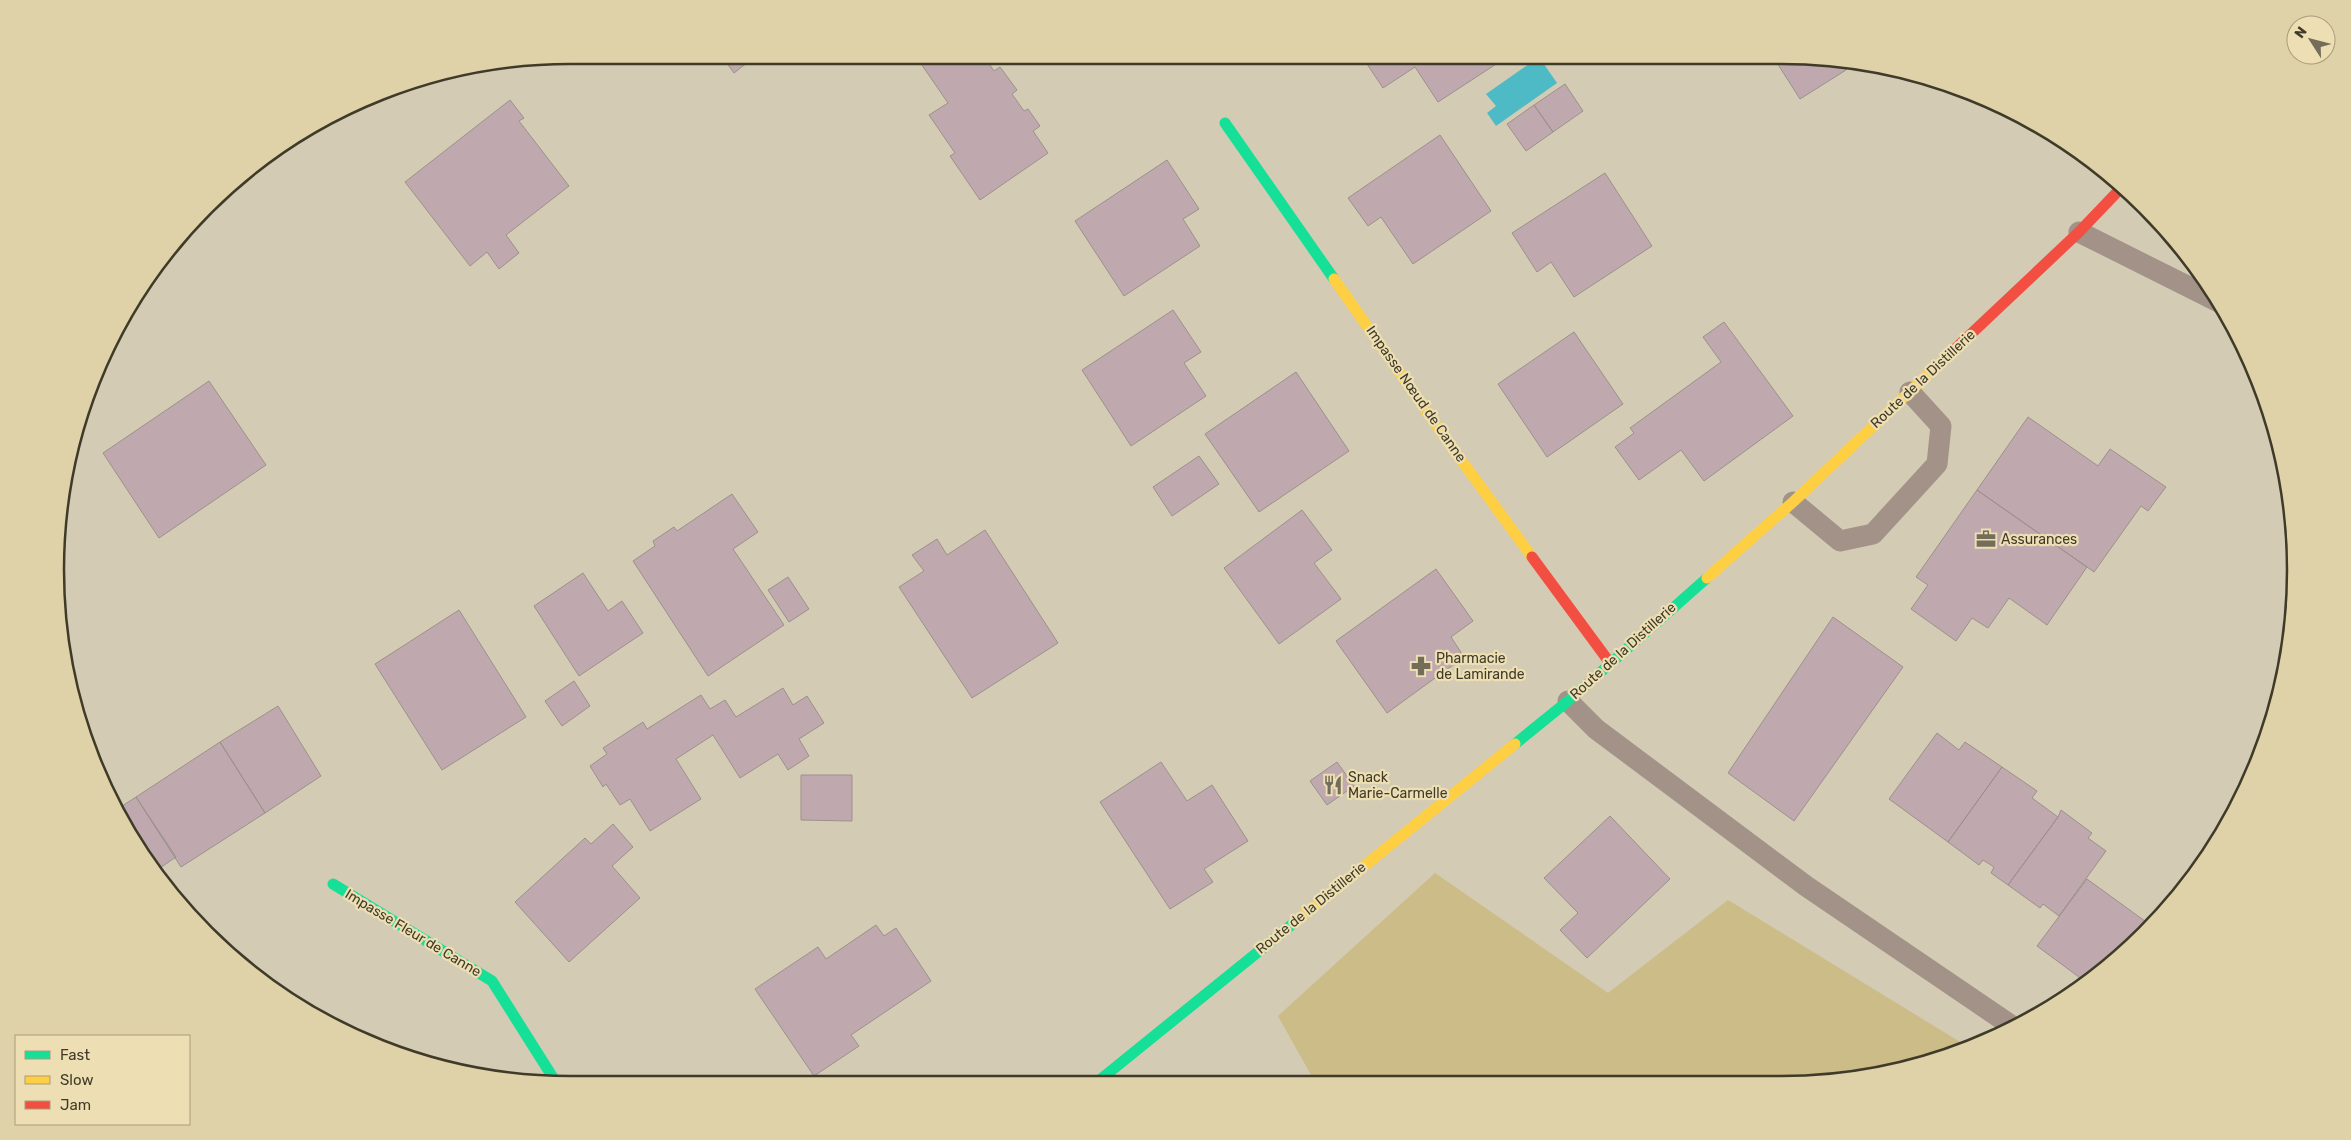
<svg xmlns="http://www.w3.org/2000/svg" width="2351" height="1140" viewBox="0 0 2351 1140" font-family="Rubik,sans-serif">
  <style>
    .green { fill: #cbbc88 }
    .water { fill: #4ebac6 }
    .building { fill: #bfa9ae; stroke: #9b918b }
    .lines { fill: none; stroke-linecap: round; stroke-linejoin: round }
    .lane { stroke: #a29288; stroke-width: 21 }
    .fast { stroke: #16e098; stroke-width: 11 }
    .slow { stroke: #ffcf43; stroke-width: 11 }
    .jam { stroke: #f24e42; stroke-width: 11 }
    .labels { text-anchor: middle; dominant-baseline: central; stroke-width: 4.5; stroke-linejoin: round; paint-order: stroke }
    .street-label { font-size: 14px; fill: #403b29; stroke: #eddfb3 }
    .poi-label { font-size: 14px; fill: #403b29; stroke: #eddfb3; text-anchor: start }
    .rim { fill: none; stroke: #403b29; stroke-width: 2.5 }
  </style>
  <rect width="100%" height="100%" fill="#d3cbb3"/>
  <path class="green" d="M1435,873L1608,993L1728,900L1970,1048L1849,1081L1315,1082L1278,1016Z"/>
  <path class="water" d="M1539,57L1557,83L1496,126L1487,113L1496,106L1486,94Z"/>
  <path class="building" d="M721,55H757L734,73Z
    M915,55H983L994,71L1000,67L1017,90L1012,94L1024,111L1028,109L1040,126L1033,131L1048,153L980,200L950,156L955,153L929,115L948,103Z
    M1361,55H1510L1438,102L1415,67L1383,88Z
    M1772,55L1840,61L1846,70L1800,99Z
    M1565,84L1583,111L1553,132L1534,105Z
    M510,100L524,118L519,121L569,186L506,235L519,253L499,269L487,252L470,266L405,182Z
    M1534,105L1553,132L1526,151L1507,124Z
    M1440,135L1491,211L1413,264L1381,217L1368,226L1348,198Z
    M1167,160L1199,209L1183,219L1200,246L1124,296L1075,221Z
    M1605,173L1652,246L1574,297L1551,262L1537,272L1512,233Z
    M1173,310L1201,352L1184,363L1206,396L1131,446L1082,370Z
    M1724,322L1793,416L1704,481L1681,450L1639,480L1615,447L1634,433L1630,428L1721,362L1703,337Z
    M1574,332L1623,404L1547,457L1498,384Z
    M1296,372L1349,451L1259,512L1205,434Z
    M209,381L266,465L159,538L103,453Z
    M2028,417L2098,466L2110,449L2166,487L2148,511L2141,506L2094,572L1977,490Z
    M1199,456L1219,484L1172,516L1153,487Z
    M1977,490L2087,567L2047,625L2009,598L1988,628L1972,618L1956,641L1911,609L1928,585L1916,577Z
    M732,494L758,532L733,549L784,625L708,676L633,561L655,546L653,541L674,527L677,531Z
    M1302,510L1332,550L1314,563L1341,599L1279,644L1224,568Z
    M985,530L1058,643L972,698L899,587L924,571L912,555L937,539L947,555Z
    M1436,569L1473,621L1451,637L1464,657L1387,713L1336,641Z
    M583,573L608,611L622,601L643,633L579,676L534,606Z
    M788,577L809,609L789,622L768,590Z
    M459,610L526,717L442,770L375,664Z
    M1833,617L1903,667L1794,821L1728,773Z
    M574,681L590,706L562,726L545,701Z
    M783,688L793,705L807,696L824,723L799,739L809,756L788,770L778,754L740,778L713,735L676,759L701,799L650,831L630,799L620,805L606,784L603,787L590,766L607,754L603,748L643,722L647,729L701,695L710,709L725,700L736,717Z
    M278,706L321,776L265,813L220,742Z
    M1937,733L1959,750L1965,742L2002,767L1948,842L1889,799Z
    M220,742L265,813L181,867L136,797Z
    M1161,762L1187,801L1212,785L1248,841L1204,869L1213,882L1170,909L1100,802Z
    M1337,762L1354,786L1327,805L1310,781Z
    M2002,767L2037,791L2032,798L2058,817L2008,885L1991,873L1994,867L1983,860L1979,865L1948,842Z
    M801,775H852V821L801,820Z
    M136,797L176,857L154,872L116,810Z
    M2061,810L2092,833L2088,838L2106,851L2059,916L2043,904L2040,908L2008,885L2058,817Z
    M1610,816L1670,879L1587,958L1560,930L1578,913L1544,878Z
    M613,824L633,847L612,866L640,898L569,962L515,902L585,838L591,844Z
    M2087,879L2149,924L2095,978L2087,983L2037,946Z
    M876,925L884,936L896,928L931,981L851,1035L859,1046L814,1076L755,989L818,947L826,959Z"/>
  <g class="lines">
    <path class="lane" d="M2079,232L2219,302
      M1793,502L1840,541L1873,534L1937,464L1941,426L1910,392
      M1568,701L1596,729L1806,886L2012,1026"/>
    <path class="fast" d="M1225,123L1334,279
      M1515,744L1568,701L1707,578
      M333,884L492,981L557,1084
      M1096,1083L1295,922"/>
    <path class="slow" d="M1334,279L1456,453L1532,557
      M1707,578L1793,502L1955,349
      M1295,922L1515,744"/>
    <path class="jam" d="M1955,349L2079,232L2122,187
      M1532,557L1610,663"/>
  </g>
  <defs>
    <symbol id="office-bare" viewBox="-9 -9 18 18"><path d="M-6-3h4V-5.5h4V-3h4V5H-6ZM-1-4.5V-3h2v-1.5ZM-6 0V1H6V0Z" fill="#736d59" stroke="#eddfb3" stroke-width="2.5" paint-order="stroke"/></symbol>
    <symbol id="pharmacy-bare" viewBox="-9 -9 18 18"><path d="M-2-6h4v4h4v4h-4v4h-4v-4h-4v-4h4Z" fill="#736d59" stroke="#eddfb3" stroke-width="2.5" paint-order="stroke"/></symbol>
    <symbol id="restaurant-bare" viewBox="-9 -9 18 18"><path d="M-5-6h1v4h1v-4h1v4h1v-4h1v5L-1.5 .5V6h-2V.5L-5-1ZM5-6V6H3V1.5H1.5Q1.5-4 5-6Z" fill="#736d59" stroke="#eddfb3" stroke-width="2.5" paint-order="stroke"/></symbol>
  </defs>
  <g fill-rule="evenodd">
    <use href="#office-bare" x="1972" y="525" width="28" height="28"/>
    <use href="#pharmacy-bare" x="1407" y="652" width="28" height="28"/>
    <use href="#restaurant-bare" x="1319" y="771" width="28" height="28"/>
  </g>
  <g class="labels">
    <g class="street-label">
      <text transform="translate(1923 379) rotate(-43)">Route de la Distillerie</text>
      <text transform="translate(1416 394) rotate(55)">Impasse Nœud de Canne</text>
      <text transform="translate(1623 651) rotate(-42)">Route de la Distillerie</text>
      <text transform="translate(1311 908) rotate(-39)">Route de la Distillerie</text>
      <text transform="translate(413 933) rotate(31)">Impasse Fleur de Canne</text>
    </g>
    <g class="poi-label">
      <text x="2001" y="539">Assurances</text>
      <text x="1436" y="658">Pharmacie<tspan x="1436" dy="16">de Lamirande</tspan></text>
      <text x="1348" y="777">Snack<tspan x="1348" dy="16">Marie-Carmelle</tspan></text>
    </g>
  </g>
  <path d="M0 0H2351V1140H0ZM570 64H1781A506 506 0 0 1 2287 570V570A506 506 0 0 1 1781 1076H570A506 506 0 0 1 64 570V570A506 506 0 0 1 570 64Z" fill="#dfd2a8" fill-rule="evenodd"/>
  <path class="rim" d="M570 64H1781A506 506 0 0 1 2287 570V570A506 506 0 0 1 1781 1076H570A506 506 0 0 1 64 570V570A506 506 0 0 1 570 64Z"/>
  <rect x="15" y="1035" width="175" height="90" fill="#eddfb3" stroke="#a89d7c"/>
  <rect x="25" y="1051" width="25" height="8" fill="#16e098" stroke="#a89d7c"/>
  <text x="60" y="1060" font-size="15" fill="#403b29">Fast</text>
  <rect x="25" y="1076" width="25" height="8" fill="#ffcf43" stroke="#a89d7c"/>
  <text x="60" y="1085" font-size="15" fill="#403b29">Slow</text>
  <rect x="25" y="1101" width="25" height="8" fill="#f24e42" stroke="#a89d7c"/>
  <text x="60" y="1110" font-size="15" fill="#403b29">Jam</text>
  <g transform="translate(2311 40) rotate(306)"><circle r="24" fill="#eddfb3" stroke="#a89d7c"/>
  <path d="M0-4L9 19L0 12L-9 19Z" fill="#736d59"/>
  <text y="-8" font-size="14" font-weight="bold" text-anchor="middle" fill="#403b29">N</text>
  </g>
</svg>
